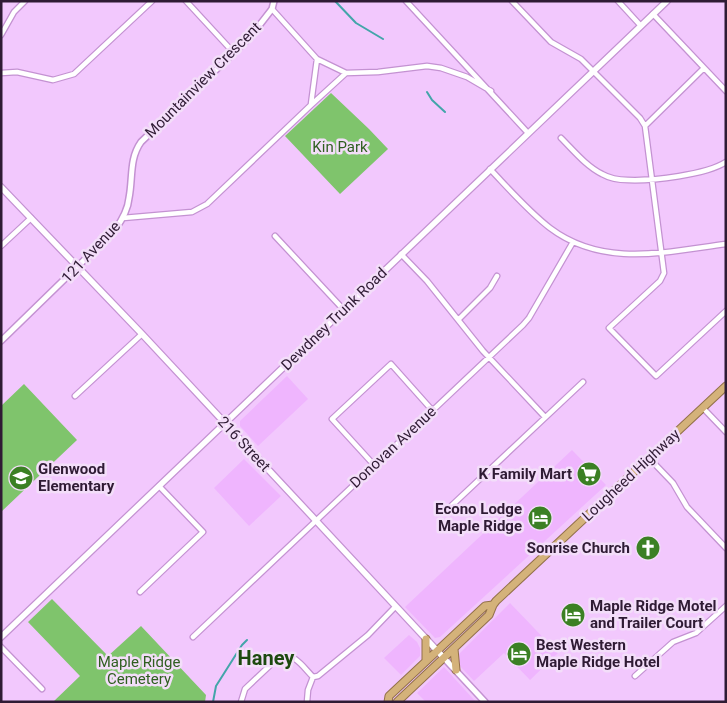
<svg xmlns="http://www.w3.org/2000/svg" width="727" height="703" viewBox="0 0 727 703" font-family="Roboto,sans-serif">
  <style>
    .built { fill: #efb5fe }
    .green { fill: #7fc46c }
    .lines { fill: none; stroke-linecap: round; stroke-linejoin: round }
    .stream { stroke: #43a5a9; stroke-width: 2 }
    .minor-casing { stroke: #c492d2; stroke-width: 7 }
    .tertiary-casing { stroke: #c492d2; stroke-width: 8 }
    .secondary-casing { stroke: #c492d2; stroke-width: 8 }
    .trunk-casing { stroke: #93714b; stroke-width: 9 }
    .minor { stroke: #fff; stroke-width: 4.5 }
    .tertiary { stroke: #fff; stroke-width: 5 }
    .secondary { stroke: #fff; stroke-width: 5.5 }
    .trunk { stroke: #d4b27a; stroke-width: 7 }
    .labels { text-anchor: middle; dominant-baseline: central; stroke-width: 5; stroke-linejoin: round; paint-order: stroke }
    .street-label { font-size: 15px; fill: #2f1b34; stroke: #f3def9 }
    .park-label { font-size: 15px; fill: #2f5f20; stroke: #f3def9 }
    .poi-label { font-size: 15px; font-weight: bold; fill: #2f1b34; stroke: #f3def9; text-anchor: start }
    .district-label { font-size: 20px; font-weight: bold; fill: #1c490e; stroke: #f3def9 }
  </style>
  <rect width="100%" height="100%" fill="#f2c8fd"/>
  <path class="built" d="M287,376L308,399L258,446L240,426V421Z
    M572,450L606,485L440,637L435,638L405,607Z
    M244,459L281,496L249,526L214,488Z
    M510,603L558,653L530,680L504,653L474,681L458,664L459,654Z
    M409,635L417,642L420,648V656L401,675L384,658Z
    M444,667L476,702H426L417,693Z"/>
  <path class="green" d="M331,93L369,129L388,149L340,194L285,136Z
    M24,384L77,440L1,512V406Z
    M52,599L108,656L141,626L206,695L205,702H53L80,676L28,622Z"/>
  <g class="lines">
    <path class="stream" d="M335,1L356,23L383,39
      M427,92L432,100L445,112
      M213,702L216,686L242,645L247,640"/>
    <defs>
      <path id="minor" d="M186,1L234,53
        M406,1L528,133
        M512,1L551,42L581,59L640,118L645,126L664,273L660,281L609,328L656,376L726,311
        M618,1L641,26
        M272,9L317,59L346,73
        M653,14L726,91
        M1,35L14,12L25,1
        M1,73L17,72L53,80L74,74L152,1
        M311,104L317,59
        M645,126L704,68
        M561,138C574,151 586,166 602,174C609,178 619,180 628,180C652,181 706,175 726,162
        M490,169C509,189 528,211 550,228C603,268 665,252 726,244
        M123,218L192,212L207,204L311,105L346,73L378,72L427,66L441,68L467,77L491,91
        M275,236L343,309
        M1,246L31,218
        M401,254L427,281L483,351L545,417
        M459,319L490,288L497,276
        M75,396L142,334
        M703,408L726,432
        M649,458L673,483L687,507L726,548
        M374,465L332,419L391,364L432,410
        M449,508L583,382
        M140,592L203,532L159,486
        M193,637L523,325L529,318L573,242
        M1,647L42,689
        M635,676L673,642L696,633L726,606
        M241,702L245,689L280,656C295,653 303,667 313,677
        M307,702L308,690L313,677L318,676L368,635L395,607"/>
      <path id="tertiary" d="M1,341L115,230C122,220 128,210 129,198C133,178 129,159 141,142L251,36L272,9L274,1
        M444,658L485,702"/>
      <path id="secondary" d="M1,187L142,334L444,658
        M1,637L667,1"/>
      <path id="trunk" d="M426,639V661
        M454,649L456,670
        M388,702L389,696L485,606L493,605
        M397,702L489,615L493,605L496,601L726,386"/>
    </defs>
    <use href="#minor" class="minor-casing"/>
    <use href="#tertiary" class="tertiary-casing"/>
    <use href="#secondary" class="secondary-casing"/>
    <use href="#trunk" class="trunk-casing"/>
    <use href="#minor" class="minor"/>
    <use href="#tertiary" class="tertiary"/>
    <use href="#secondary" class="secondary"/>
    <use href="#trunk" class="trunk"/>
  </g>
  <defs>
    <symbol id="supermarket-disc" viewBox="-11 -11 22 22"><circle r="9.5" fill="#3b8024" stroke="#f3def9"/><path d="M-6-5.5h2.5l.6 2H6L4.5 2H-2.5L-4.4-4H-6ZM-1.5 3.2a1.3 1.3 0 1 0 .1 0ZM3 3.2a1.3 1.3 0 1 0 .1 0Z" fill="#fff"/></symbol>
    <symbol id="school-disc" viewBox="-11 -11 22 22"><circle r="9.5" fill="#3b8024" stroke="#f3def9"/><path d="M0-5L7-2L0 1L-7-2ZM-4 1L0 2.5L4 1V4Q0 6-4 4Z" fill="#fff"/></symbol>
    <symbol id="hotel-disc" viewBox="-11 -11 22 22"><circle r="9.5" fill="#3b8024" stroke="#f3def9"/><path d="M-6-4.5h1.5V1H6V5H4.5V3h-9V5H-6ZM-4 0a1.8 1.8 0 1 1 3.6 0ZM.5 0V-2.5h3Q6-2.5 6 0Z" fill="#fff"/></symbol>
    <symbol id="church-disc" viewBox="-11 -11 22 22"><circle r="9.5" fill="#3b8024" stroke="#f3def9"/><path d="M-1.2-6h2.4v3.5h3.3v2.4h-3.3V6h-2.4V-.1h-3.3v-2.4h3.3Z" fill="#fff"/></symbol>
  </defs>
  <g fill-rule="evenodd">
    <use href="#supermarket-disc" x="575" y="460" width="28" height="28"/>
    <use href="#school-disc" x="7" y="464" width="28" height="28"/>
    <use href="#hotel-disc" x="526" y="504" width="28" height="28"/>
    <use href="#church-disc" x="634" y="534" width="28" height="28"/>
    <use href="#hotel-disc" x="559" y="601" width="28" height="28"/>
    <use href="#hotel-disc" x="505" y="640" width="28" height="28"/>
  </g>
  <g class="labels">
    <g class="street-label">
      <text transform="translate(203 80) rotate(-45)">Mountainview Crescent</text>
      <text transform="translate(91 252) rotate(-47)">121 Avenue</text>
      <text transform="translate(334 319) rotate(-44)">Dewdney Trunk Road</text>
      <text transform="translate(244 444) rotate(47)">216 Street</text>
      <text transform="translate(393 447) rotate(-43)">Donovan Avenue</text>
      <text transform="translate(631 475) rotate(-43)">Lougheed Highway</text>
    </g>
    <g class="park-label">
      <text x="340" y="147">Kin Park</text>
      <text x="139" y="662">Maple Ridge<tspan x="139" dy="17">Cemetery</tspan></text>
    </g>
    <g class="poi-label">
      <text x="38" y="469">Glenwood<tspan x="38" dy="17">Elementary</tspan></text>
      <text x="572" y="474" text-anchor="end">K Family Mart</text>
      <text x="522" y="509" text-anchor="end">Econo Lodge<tspan x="522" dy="17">Maple Ridge</tspan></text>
      <text x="630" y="548" text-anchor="end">Sonrise Church</text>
      <text x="590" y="606">Maple Ridge Motel<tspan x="590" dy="17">and Trailer Court</tspan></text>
      <text x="536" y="645">Best Western<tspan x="536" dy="17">Maple Ridge Hotel</tspan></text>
    </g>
    <g class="district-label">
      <text x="266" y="658">Haney</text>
    </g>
  </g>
  <rect width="727" height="703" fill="none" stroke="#2f1b34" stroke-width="5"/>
</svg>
